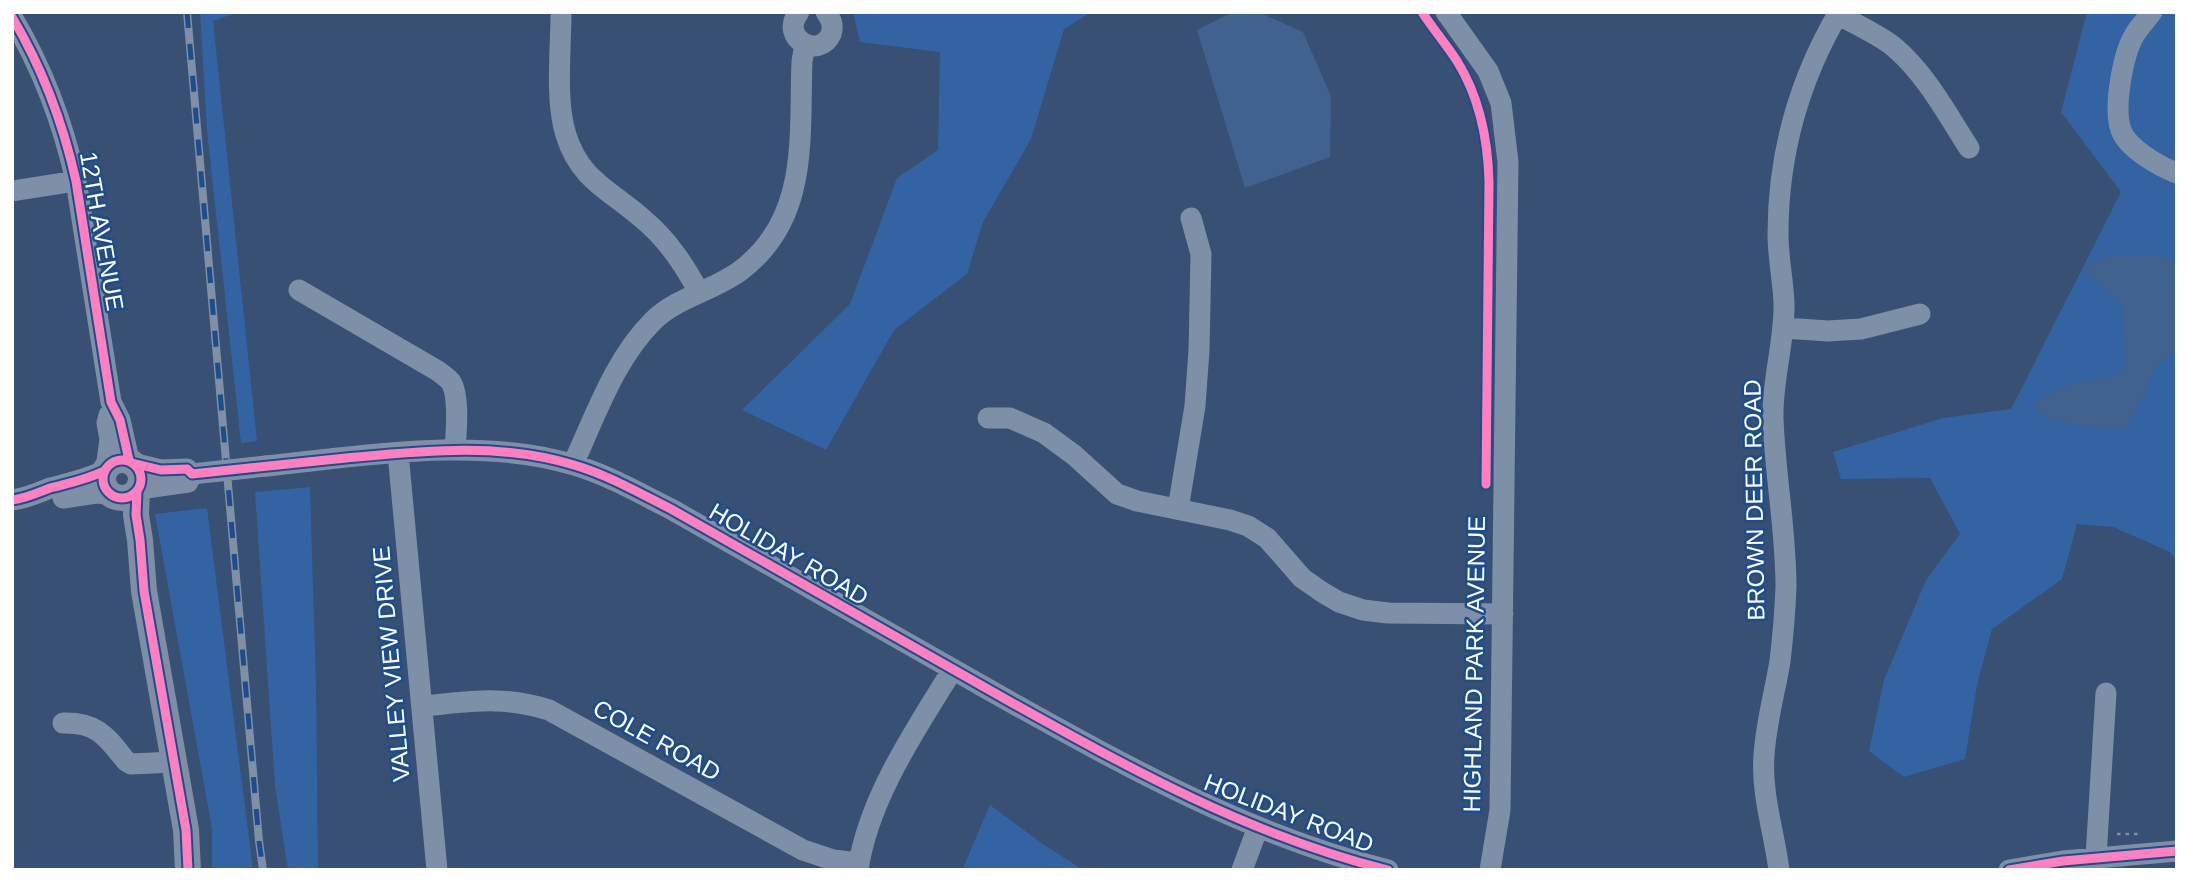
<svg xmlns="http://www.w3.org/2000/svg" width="2189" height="882" viewBox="0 0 2189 882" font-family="Arial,sans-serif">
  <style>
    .green { fill: #3363a3 }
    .water { fill: #41618e }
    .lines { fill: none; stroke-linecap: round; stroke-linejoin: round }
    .path { stroke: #7e90a7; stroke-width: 2.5; stroke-dasharray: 3.5 5; stroke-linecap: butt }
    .minor { stroke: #7e90a7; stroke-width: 21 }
    .major { stroke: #7e8ea5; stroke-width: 26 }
    .rail-casing { stroke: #7f90a6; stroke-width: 8 }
    .rail { stroke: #1e4d8c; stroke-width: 5; stroke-dasharray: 16; stroke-linecap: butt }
    .minor-bridge { stroke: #7e90a7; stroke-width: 21 }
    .cycleway-casing { stroke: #1e4d8c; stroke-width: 13 }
    .cycleway { stroke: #ff80c0; stroke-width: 9 }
    .labels { text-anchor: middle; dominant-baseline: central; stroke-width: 5; stroke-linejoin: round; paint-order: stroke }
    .street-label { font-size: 24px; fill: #fff; stroke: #1e4d8c }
  </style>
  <rect width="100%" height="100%" fill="#375073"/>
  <path class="green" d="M200,12H239L213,21L257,441L241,443L207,131Z
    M853,12H1091L1064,29L1031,139L983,222L967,274L894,330L826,450L742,410L850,304L897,178L938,150L940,52L860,42Z
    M2087,12H2177V562L2170,552L2113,527L2077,524L2062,579L1992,629L1977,685L1965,759L1904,777L1869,751L1884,680L1926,580L1960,534L1930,478L1841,479L1833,452L1943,418L2011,409L2121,192L2061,112Z
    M310,487L316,686L318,870H288L275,786L255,492Z
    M207,508L253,870H212V829L155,514Z
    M990,805L1040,842L1083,870H962Z"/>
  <path class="water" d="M1233,12H1258L1303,32L1331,96L1330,157L1245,188L1197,30Z
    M2111,256H2157L2177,262V349L2154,370L2144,397L2124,429L2093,428L2049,420L2032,406C2057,383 2084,381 2116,376L2126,366L2122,304L2102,288L2084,270L2094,262Z"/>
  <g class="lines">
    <path class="path" d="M2117,834H2142"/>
    <path class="minor" d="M561,12C561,49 555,101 566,135C580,181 612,191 644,220C668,240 684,265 699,292
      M799,12C778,39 820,60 831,34C834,25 831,19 826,12
      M1446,12L1488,71L1501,103L1508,162L1500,810L1490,870
      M2152,12C2147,19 2140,26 2135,34C2123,53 2113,108 2121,130C2127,148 2160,167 2177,173
      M1838,14C1856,25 1878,34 1894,47C1926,74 1947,114 1969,148
      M12,17C43,69 63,123 76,181L111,402L120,420L129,460
      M12,191L76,181
      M299,290L438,371C442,374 448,378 451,382C460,397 456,433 455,450
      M1784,328L1828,331L1861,329L1920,314
      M988,418H1010L1044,433L1074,455L1117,494L1137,501L1230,520L1248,526L1267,538L1302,578L1322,592L1339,602L1363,610L1388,613L1503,614
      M398,453L437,870
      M132,463L161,470L187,469L192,474L188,482L139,489
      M573,464C596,415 614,360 653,321C677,297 713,291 740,271C810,219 799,137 802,61L805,45
      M266,466C363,456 479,436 574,465C608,475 639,493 671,509C783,572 895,637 1007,700C1129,768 1251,836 1388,870
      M106,469L110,439L107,423L109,415
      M63,498L96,493L109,494
      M12,500C27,498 37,493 50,488C69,483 86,480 104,471
      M1178,509L1195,406L1199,350L1201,254L1191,218
      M422,706C469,702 502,695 549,710L803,850L833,860L859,863
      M63,723C97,722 106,736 126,761L131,764L174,762
      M858,870C868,799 916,729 953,669
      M1242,870L1258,827
      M1779,870C1774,831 1761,794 1764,755C1766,723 1775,692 1780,661C1783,636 1785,612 1786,587C1786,530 1775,475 1773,418C1772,379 1785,341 1784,303C1783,280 1778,257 1778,234C1778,155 1799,80 1839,12
      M2009,870L2063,861L2177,851
      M2097,870L2096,857L2106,693"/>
    <path class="major" d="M103 479a19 19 0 1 1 38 0a19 19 0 1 1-38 0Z
      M137,491L136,515L140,540L144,591L186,830L188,870"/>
    <defs>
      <path id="rail" d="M187,12L259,841L263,870"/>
    </defs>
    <use href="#rail" class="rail-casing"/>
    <use href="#rail" class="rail"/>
    <path class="minor-bridge" d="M192,474L266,466"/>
    <defs>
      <path id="cycleway" d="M1422,12C1433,29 1446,44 1457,61C1480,98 1488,140 1489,182L1486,484
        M12,17C43,69 63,123 76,181L111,402L120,420L129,460
        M103 479a19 19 0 1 1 38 0a19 19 0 1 1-38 0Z
        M132,463L161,470L187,469L192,474C243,469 294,463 346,458C421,451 500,442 574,465C608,475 639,493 671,509C783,572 895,637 1007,700C1129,768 1251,836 1388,870
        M137,491L136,515L140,540L144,591L186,830L188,870
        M12,500C27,498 37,493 50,488C69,483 86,480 104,471
        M2009,870L2063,861L2177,851"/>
    </defs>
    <use href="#cycleway" class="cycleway-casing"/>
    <use href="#cycleway" class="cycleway"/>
  </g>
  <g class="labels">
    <g class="street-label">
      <text transform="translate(102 231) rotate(80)">12TH AVENUE</text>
      <text transform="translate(1754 500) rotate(-91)">BROWN DEER ROAD</text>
      <text transform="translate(789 554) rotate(30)">HOLIDAY ROAD</text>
      <text transform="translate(391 664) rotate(-95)">VALLEY VIEW DRIVE</text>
      <text transform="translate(1474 664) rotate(-89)">HIGHLAND PARK AVENUE</text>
      <text transform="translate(657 740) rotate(29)">COLE ROAD</text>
      <text transform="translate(1289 813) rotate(21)">HOLIDAY ROAD</text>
    </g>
  </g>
  <rect width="2189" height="882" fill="none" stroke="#ffffff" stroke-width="28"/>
</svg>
